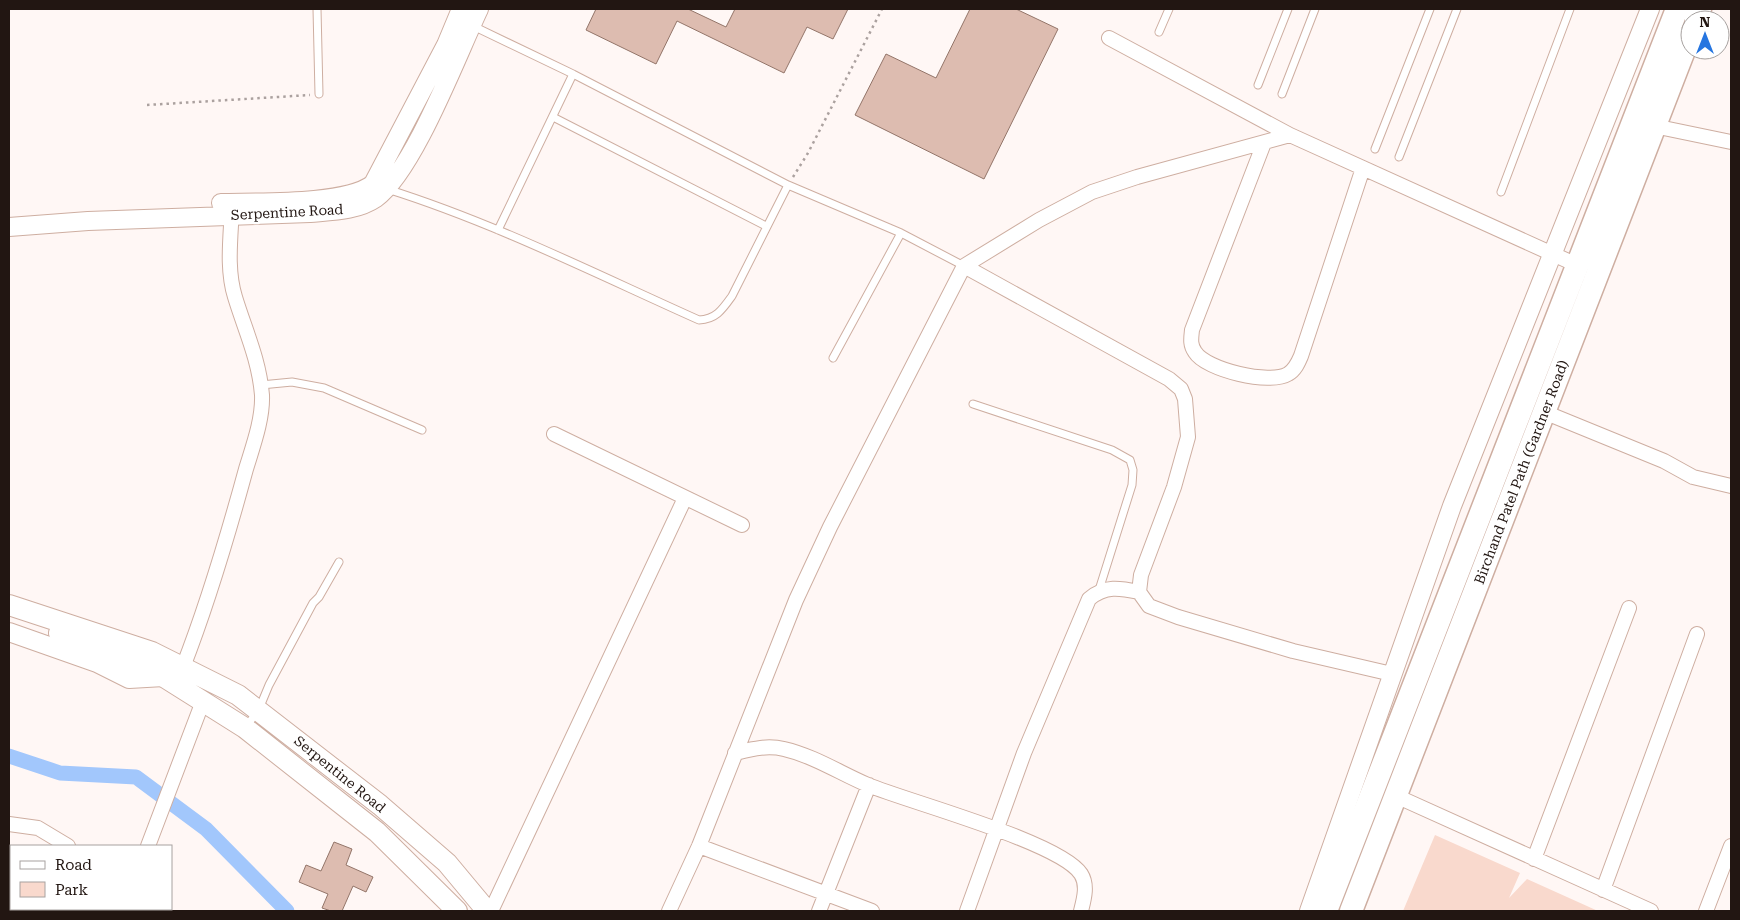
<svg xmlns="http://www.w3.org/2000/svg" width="1740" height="920" viewBox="0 0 1740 920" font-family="'Roboto Serif',serif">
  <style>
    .green { fill: #f9d9cd }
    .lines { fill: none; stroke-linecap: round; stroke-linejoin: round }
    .canal { stroke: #a2c7fc; stroke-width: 15 }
    .building { fill: #ddbcb0; stroke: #937569 }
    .service-casing { stroke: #ceaea1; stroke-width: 9 }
    .minor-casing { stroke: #ceaea1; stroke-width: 16 }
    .tertiary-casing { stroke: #ceaea1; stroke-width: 20 }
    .secondary-casing { stroke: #ceaea1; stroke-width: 22 }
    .primary-casing { stroke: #ceaea1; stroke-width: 25 }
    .path { stroke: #aba19f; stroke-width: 2.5; stroke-dasharray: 2.5 4; stroke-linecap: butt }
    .service { stroke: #fff; stroke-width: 7 }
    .minor { stroke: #fff; stroke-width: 14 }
    .tertiary { stroke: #fff; stroke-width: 18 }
    .secondary { stroke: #fff; stroke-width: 20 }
    .primary { stroke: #fff; stroke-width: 22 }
    .labels { text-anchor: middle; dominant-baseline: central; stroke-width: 5; stroke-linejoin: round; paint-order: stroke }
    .street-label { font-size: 14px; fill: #221612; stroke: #fff }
  </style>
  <rect width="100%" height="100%" fill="#fff7f5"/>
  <path class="green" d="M1435,835L1520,873L1509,898L1527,879L1598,911H1403Z"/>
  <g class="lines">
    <path class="canal" d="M9,756L60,773L136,777L206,829L287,911"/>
  </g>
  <path class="building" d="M596,9H688L726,27L735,9H848L833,39L807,27L784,73L677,21L656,64L586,30Z
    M970,9H1016L1058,29L984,179L855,115L886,54L936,78Z
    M334,842L352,849L346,865L373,877L366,892L353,886L342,911H331L322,908L328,894L299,882L306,865L321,871Z"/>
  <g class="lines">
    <defs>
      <path id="service" d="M317,9L319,94
        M473,26L573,74L788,185L901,233L964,266
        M1159,32L1169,9
        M1258,85L1288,9
        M1282,94L1315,9
        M553,117L766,226
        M1375,149L1430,9
        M1399,157L1457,9
        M387,189C495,223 596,274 699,320C716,319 722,310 732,296L788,185
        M1501,192L1570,9
        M498,230L573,74
        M833,358L901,233
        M261,385L292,382L324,388L422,430
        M973,404L1112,450L1130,460L1133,470L1132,485L1099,590
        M246,727L259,709L269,685L313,603L319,597L339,562"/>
      <path id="minor" d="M1109,38L1290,135
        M1649,125L1731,142
        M1264,143L1192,330C1191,339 1190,345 1195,352C1206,370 1270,385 1288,374C1295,370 1298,363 1301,356L1363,168
        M964,266L1169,379L1181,389L1185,399L1188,437L1174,487L1141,575L1139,592L1149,606L1178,617L1293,651L1392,674
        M1544,412L1664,461L1693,477L1731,486
        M554,434L742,525
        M183,667C208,603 228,535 246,469C253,446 263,419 262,395C259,359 245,330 235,297C226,268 231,236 232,206
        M735,753C752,749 767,745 784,749C814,756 840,773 868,785C909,802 1060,842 1081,874C1088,885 1084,899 1081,911
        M1396,796L1651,911
        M9,824L38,828L68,846
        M148,846L203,701
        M699,846L872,911
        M1534,859L1629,608
        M1603,890L1697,634
        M126,911L127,909
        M491,911L685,498
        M669,911L699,846L796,600L830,527L964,266L1039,220L1092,192L1137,177L1290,135L1577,265
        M819,911L869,785
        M967,911L1024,753L1089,599C1105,585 1120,588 1139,592
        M1706,911L1731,846"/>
      <path id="tertiary" d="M221,203C258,202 346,205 373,184L446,45L461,9
        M9,227L88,221L310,213C332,211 357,211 376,198C414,170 457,55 479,9
        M9,632L97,663L129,679L164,677
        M1309,911L1452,506L1650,9"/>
      <path id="secondary" d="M9,605L152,652L238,695L380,805L447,863L487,911
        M59,633L164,677L245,728L377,832L457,911"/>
      <path id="primary" d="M1696,20L1700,9
        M1326,911L1677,9
        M1351,911L1690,35"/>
    </defs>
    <use href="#service" class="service-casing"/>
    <use href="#minor" class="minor-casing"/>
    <use href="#tertiary" class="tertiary-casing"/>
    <use href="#secondary" class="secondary-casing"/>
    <use href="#primary" class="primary-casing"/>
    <path class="path" d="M147,105L310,95
      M793,177L808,153L882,9"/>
    <use href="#service" class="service"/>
    <use href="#minor" class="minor"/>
    <use href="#tertiary" class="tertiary"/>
    <use href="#secondary" class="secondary"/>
    <use href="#primary" class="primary"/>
  </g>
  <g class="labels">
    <g class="street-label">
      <text transform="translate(287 212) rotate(-3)">Serpentine Road</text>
      <text transform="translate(1521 472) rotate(-69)">Birchand Patel Path (Gardner Road)</text>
      <text transform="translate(340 774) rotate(39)">Serpentine Road</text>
    </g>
  </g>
  <rect width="1740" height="920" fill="none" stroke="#221612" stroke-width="20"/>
  <rect x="10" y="845" width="162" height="65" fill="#ffffff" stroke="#a7a2a0"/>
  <rect x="20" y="861" width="25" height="8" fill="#ffffff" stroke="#a7a2a0"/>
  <text x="55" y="870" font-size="15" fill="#221612">Road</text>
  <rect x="20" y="882" width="25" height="15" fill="#f9d9cd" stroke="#a7a2a0"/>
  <text x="55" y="895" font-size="15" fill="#221612">Park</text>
  <g transform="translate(1705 35)"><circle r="24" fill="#ffffff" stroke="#a7a2a0"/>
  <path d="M0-4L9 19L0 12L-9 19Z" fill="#2575e0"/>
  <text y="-8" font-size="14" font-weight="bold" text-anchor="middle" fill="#221612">N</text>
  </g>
</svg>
